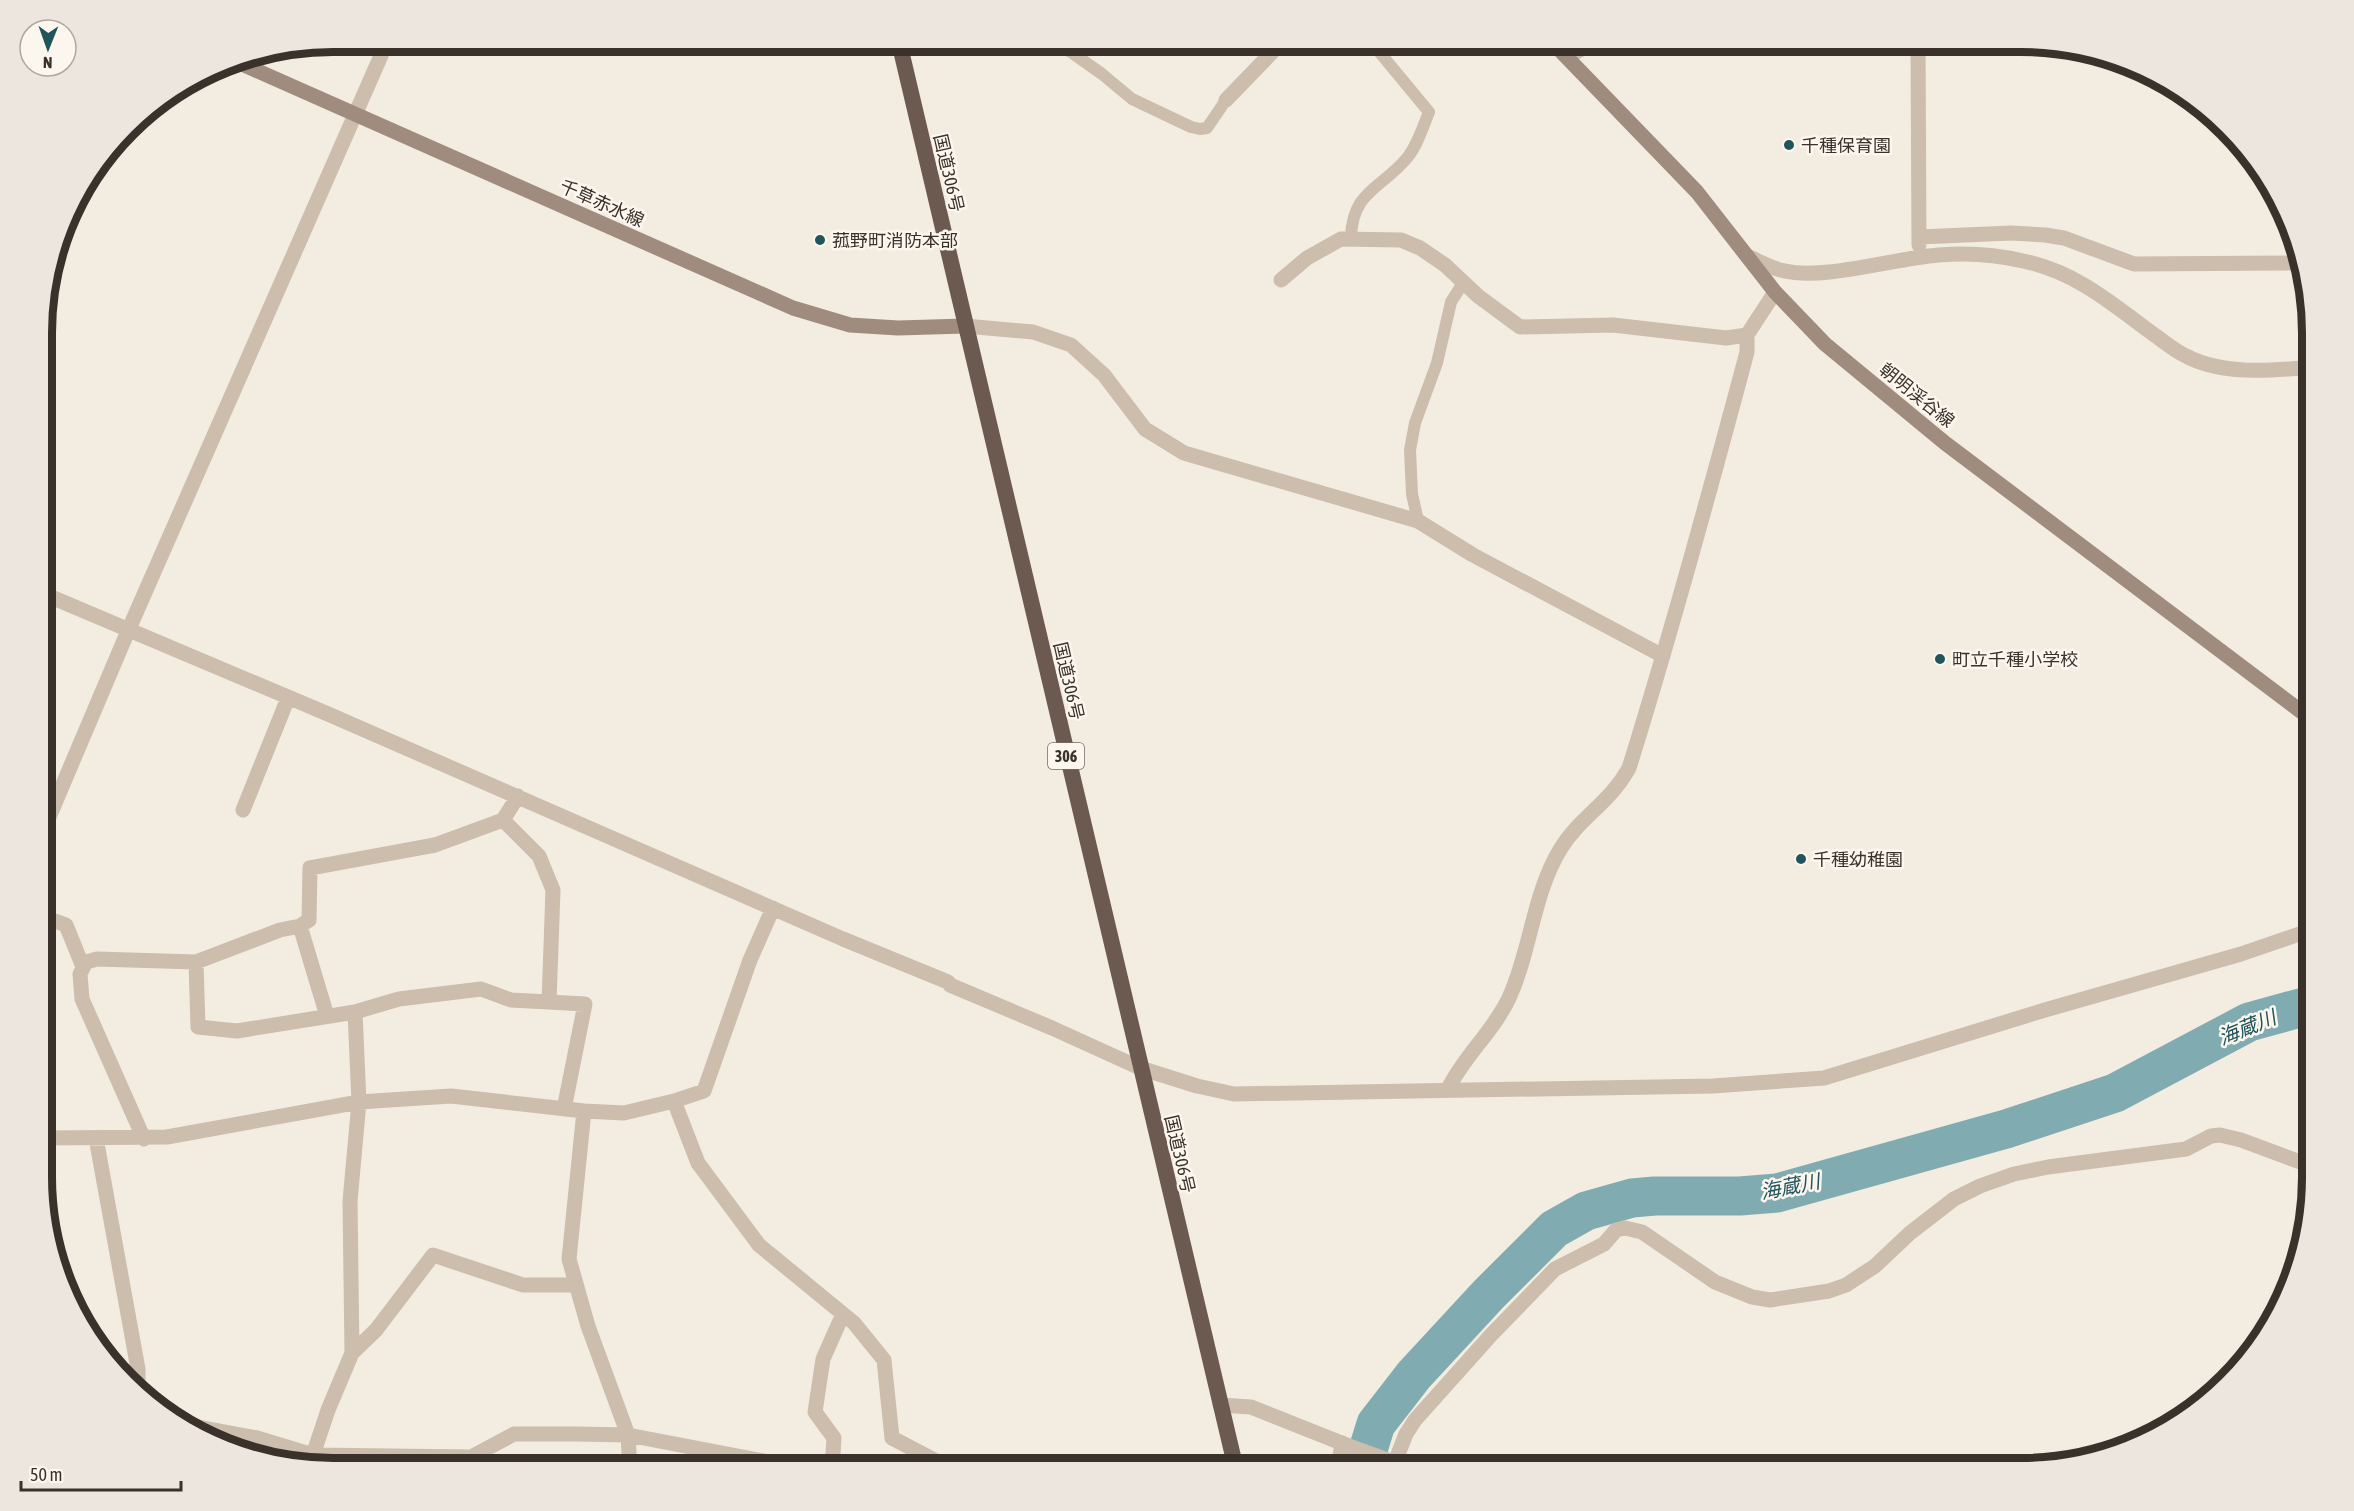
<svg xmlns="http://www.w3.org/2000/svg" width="2354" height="1511" viewBox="0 0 2354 1511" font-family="'Asap Condensed','Noto Sans JP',sans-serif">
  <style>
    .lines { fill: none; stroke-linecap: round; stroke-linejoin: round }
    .river { stroke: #80acb1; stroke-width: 39 }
    .service { stroke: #ccbdad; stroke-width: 12 }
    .minor { stroke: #ccbdad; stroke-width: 15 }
    .tertiary { stroke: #ccbdad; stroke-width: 15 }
    .secondary { stroke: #a08c7e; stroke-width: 15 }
    .trunk { stroke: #6c5a50; stroke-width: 16 }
    .poi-dot { fill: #21555c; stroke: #fbf6ee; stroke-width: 2 }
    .labels { text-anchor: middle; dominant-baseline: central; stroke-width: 5; stroke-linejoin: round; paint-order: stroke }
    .shield { fill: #fbf6ee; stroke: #756c66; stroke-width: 1.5 }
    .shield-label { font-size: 16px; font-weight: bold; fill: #3b312b }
    .poi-label { font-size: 18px; fill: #3b312b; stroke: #fbf6ee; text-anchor: start }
    .street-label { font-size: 18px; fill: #3b312b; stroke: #fbf6ee }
    .water-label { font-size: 20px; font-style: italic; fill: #21555c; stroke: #fbf6ee }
    .rim { fill: none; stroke: #3b312b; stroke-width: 8 }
  </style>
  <rect width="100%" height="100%" fill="#f3ece1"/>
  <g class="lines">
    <path class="river" d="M1362,1469L1376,1424L1414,1375L1488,1295L1554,1229L1586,1211L1632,1198L1655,1196H1740L1777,1193L2006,1129L2115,1093L2249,1022L2311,1005"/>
    <path class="service" d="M1049,42L1071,52L1102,74L1132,99L1191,127L1200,129L1207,128L1226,100
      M1351,238C1352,191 1381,189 1407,158C1417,146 1423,127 1429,112L1371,42
      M1418,521L1412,494L1410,450L1415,423L1437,363L1451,302L1463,283"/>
    <path class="minor" d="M1918,42L1919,245
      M1567,57L1595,42
      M1226,100L1282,42
      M1919,237L2011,233L2045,235L2064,238L2134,264L2296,263
      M1747,256C1759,261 1772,269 1785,271C1819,279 1880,263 1915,258C1951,252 1989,253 2023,261C2073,271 2109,301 2149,331C2161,339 2173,350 2186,356C2222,375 2272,371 2311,367
      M1281,280L1307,258L1341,239L1401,240L1420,248L1445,265L1478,296L1520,327L1613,325L1726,338L1747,335
      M965,326L1033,332L1071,345L1104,375L1145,429L1184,453L1418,521L1473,555L1663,656
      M44,594L328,714L843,939L948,982L950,985L1052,1028L1140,1068L1197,1086L1234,1094L1713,1086L1824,1078L2045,1010L2241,954L2311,930
      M243,810L288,698
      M503,820L539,856L553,890L549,1002
      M44,829L128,631L387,42
      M44,917L66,925L83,967
      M300,926L327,1016
      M196,962L198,1027L237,1031L355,1012
      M1448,1089C1464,1056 1493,1032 1509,998C1531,950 1533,893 1561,848C1580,817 1610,803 1629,768C1672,631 1710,491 1747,352V335L1775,292
      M674,1101L698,1163L759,1245L854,1323L884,1360L892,1438L938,1462
      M584,1111L569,1259L588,1326L628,1435L630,1469
      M44,1138L167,1137L359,1102L451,1096L584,1111L624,1113L674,1101L704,1091L750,960L773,908
      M96,1138L138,1369V1384
      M144,1139L82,999L80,974L86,962L97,959L196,962L280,930L300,926L309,920L310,868L435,845L503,820L518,796
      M352,1353L376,1330L433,1255L523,1285H576
      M181,1424L257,1438L313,1455L471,1457L514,1434H577L628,1435L805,1469
      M257,1438L258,1457
      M313,1455L328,1410L352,1353L350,1201L359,1102L355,1012L399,999L481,989L511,1000L585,1004L564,1109
      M1395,1462L1406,1434L1415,1420L1491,1335L1555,1269L1604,1244L1616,1230L1625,1228L1642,1232L1715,1282L1752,1297L1770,1300L1829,1291L1846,1285L1875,1266L1910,1233L1954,1199L1980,1186L2014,1174L2048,1167L2186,1149L2211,1136L2220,1135L2241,1140L2311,1166
      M832,1469L834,1438L815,1412L823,1359L843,1314
      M920,1469L938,1462L955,1469
      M1338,1469L1342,1443"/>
    <path class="tertiary" d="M1220,1405L1251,1407L1349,1446L1413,1469"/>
    <path class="secondary" d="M1552,42L1697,192L1775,292L1825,344L1945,443L2311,719
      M235,61L793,308L850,325L898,328L965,326"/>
    <path class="trunk" d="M899,42L1236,1469"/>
  </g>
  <g class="poi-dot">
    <circle cx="1789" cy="145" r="6"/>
    <circle cx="820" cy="240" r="6"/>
    <circle cx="1940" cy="659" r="6"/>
    <circle cx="1801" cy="859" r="6"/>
  </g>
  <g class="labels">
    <rect class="shield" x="1048" y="743" width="36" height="26" rx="4.5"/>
    <g class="shield-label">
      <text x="1066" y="756">306</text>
    </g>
    <g class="poi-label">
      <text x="1801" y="145">千種保育園</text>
      <text x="832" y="240">菰野町消防本部</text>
      <text x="1952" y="659">町立千種小学校</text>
      <text x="1813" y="859">千種幼稚園</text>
    </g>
    <g class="street-label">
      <text transform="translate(949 173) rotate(77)">国道306号</text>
      <text transform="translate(602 203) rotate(24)">千草赤水線</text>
      <text transform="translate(1917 395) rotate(39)">朝明渓谷線</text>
      <text transform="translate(1069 681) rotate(77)">国道306号</text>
      <text transform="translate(1180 1154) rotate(77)">国道306号</text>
    </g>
    <g class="water-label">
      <text transform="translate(2247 1027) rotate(-22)">海蔵川</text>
      <text transform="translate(1790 1186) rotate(-11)">海蔵川</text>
    </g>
  </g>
  <path d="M0 0H2354V1511H0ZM333 52H2021A281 281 0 0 1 2302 333V1177A281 281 0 0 1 2021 1458H333A281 281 0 0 1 52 1177V333A281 281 0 0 1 333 52Z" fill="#ece6de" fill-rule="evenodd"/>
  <path class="rim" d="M333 52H2021A281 281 0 0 1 2302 333V1177A281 281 0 0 1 2021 1458H333A281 281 0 0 1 52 1177V333A281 281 0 0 1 333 52Z"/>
  <g transform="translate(48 48) rotate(181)"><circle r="28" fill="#fbf6ee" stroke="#aea7a0" stroke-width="1.5"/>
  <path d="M0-4.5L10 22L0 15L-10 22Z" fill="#21555c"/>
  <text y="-9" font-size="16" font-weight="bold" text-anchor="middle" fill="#3b312b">N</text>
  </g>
  <path d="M21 1481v9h160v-9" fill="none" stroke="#3b312b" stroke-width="3"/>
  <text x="30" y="1481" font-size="18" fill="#3b312b" stroke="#fbf6ee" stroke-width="4.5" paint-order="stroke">50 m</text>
</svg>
